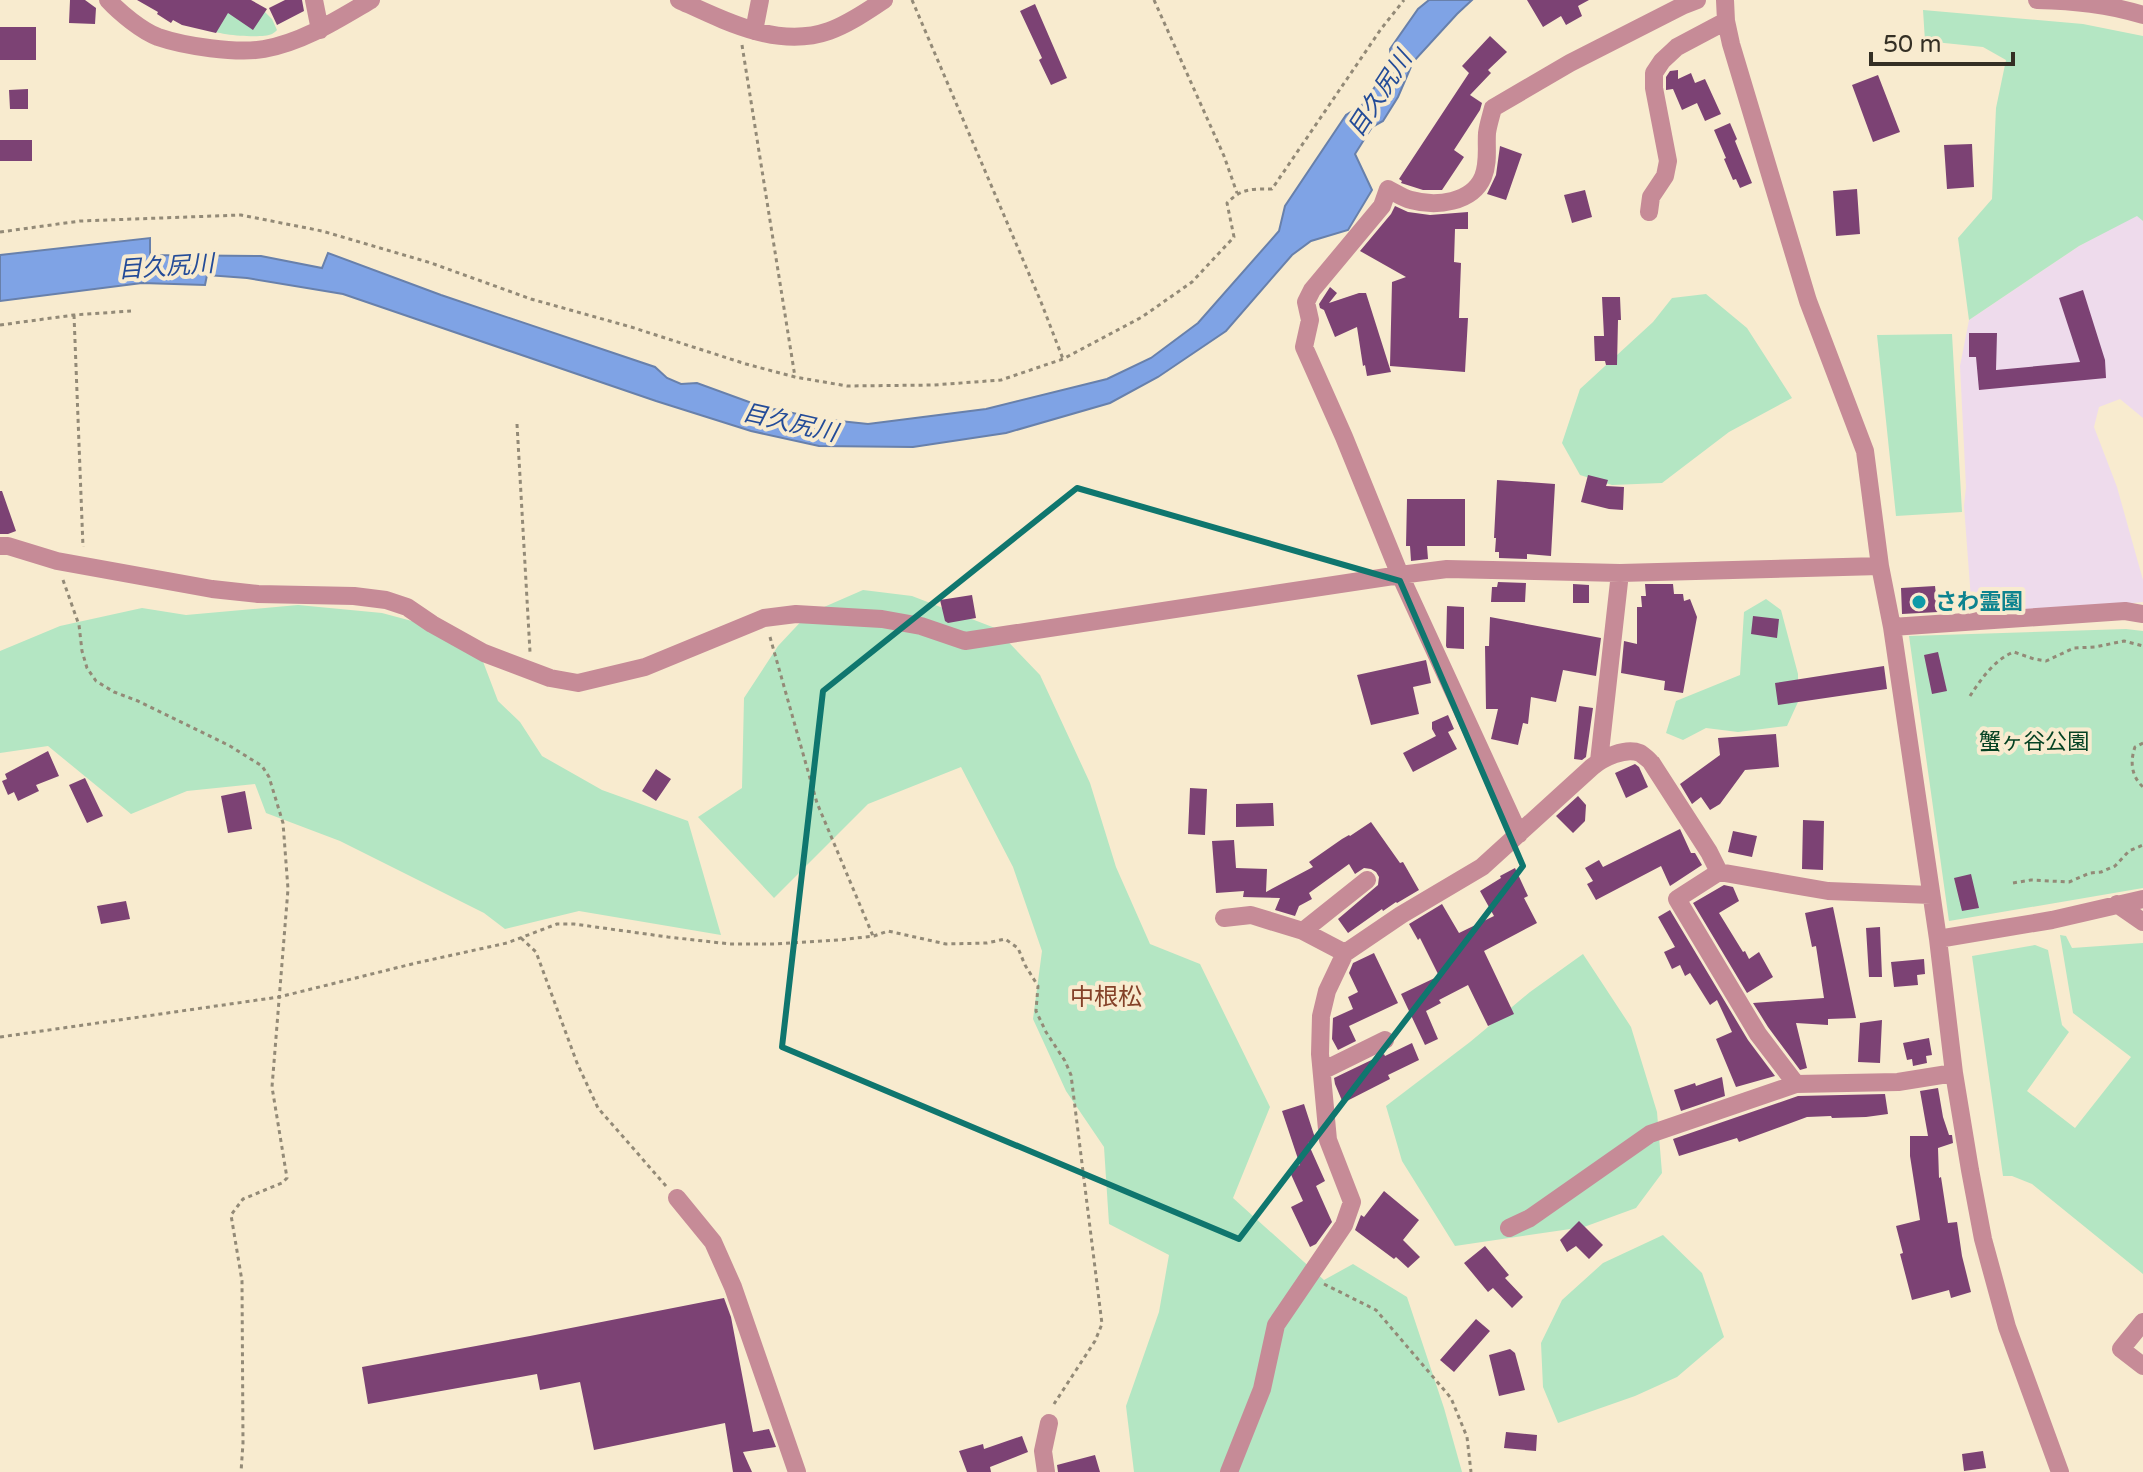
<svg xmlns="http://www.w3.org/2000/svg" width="2143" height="1472" viewBox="0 0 2143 1472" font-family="'Varela Round','Noto Sans JP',sans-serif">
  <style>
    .industrial { fill: #eedbec }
    .green { fill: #b4e6c3 }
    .water { fill: #7fa3e5; stroke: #6880ab; stroke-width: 2 }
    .building { fill: #7c4274 }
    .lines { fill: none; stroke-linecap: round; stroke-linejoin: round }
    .path { stroke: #938a77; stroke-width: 3; stroke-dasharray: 4 4; stroke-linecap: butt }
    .minor { stroke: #c68b97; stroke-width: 18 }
    .marked { fill: none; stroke: #0f766e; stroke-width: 6; stroke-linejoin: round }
    .culture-dot { fill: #0f9aa8; stroke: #f8ebcf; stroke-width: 3 }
    .labels { text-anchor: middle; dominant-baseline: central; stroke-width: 8; stroke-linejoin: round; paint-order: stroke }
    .culture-label { font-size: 22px; font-weight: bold; fill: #0d838f; stroke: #f8ebcf; text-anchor: start }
    .park-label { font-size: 22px; fill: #044223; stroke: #f8ebcf }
    .water-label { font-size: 24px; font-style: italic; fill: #234b98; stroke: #f8ebcf }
    .neighbourhood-label { font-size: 24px; fill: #844128; stroke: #f8ebcf }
  </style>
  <rect width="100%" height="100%" fill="#f8ebcf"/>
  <path class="industrial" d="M2137,215L2143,221V418L2120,399L2099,407L2094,427L2117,487L2143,580V602L1991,617L1971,599L1964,506L1966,487L1960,366L1969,320L2079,246Z"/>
  <path class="green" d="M220,4L260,7L272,19L277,30C276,31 274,33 272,34C261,39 217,35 207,29Z
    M1923,10L2083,24L2143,36V221L2137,216L2079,246L1969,320L1958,238L1992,199L1996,108L2006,60L1983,47L1925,41Z
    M1706,294L1747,328L1792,398L1729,432L1662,483L1612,485L1580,475L1562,443L1580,389L1653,322L1672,298Z
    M1952,334L1962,512L1896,516L1877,335Z
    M863,590L912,596L995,628L1040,675L1090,783L1116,867L1150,944L1200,964L1270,1107L1233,1198L1324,1280L1353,1264L1407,1297L1444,1408L1462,1472H1134L1126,1406L1159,1312L1169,1255L1109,1224L1104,1147L1066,1091L1033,1019L1042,951L1013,867L961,767L868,804L774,898L698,817L742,788L744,698L778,646L808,614Z
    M1766,599L1781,610L1798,674V702L1787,726L1738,732L1706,728L1683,740L1666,733L1676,701L1740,675L1744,612Z
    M298,605L382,613L438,628L482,659L498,701L520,722L542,756L602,790L688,821L721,935L579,911L505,929L484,913L340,841L266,813L255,784L187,791L131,814L48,746L0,753V651L60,626L142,608L186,615Z
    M2126,629L2143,631V888L1949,921L1909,636Z
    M2060,935L2066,936L2072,948L2143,943V1274L2032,1184L2012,1176H2003L1972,956L2035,945L2048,950L2062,1025L2069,1032L2027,1091L2075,1128L2131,1057L2073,1013Z
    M1583,954L1631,1027L1657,1112L1662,1173L1636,1208L1584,1227L1455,1246L1402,1161L1386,1106L1470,1042L1530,992Z
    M1663,1235L1702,1273L1724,1337L1677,1377L1635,1396L1558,1423L1543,1387L1541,1343L1562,1300L1603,1263Z"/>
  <path class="water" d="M1429,0H1472L1457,14L1413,62L1398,97L1383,121L1372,127L1355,154L1372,190L1348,230L1311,241L1292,255L1226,331L1158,377L1110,403L1006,433L913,447L819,446L751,431L656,401L343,294L247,278L207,275L205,285L142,283L0,301V255L150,238V255L261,256L322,268L328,253L441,295L655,367L667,378L681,384L697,383L760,406L821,419L868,424L986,409L1107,379L1151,358L1198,323L1279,231L1285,206L1346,115L1362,105L1391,64L1390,49L1418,9Z"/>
  <path class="building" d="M70,0H85L96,8L95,24L69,23Z
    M137,0H251L267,9L253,30L228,13L216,33L182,25L173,20L171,23L157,14L158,12Z
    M285,0H302L304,11L277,25L269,8Z
    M1527,0H1589L1578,6L1582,16L1566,25L1561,16L1543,27Z
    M1035,4L1067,78L1051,85L1039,60L1042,58L1020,11Z
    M0,27H36V60H0Z
    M1490,36L1507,52L1488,70L1491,73L1470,95L1482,103L1480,110L1454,150L1464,157L1442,190H1423L1401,183L1402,181L1399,179L1469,73L1462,66Z
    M1678,70V79L1691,73L1695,83L1705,79L1721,114L1705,121L1697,103L1682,110L1673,89L1666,90V77L1670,71Z
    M1878,75L1900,132L1873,142L1852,85Z
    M28,89V109H10L9,90Z
    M1730,123L1737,139L1735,141L1752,183L1740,188L1736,179L1733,180L1724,159L1726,158L1714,130Z
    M0,140H32V161H0Z
    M1972,144L1974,187L1947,189L1944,145Z
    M1500,146L1522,154L1506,200L1487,194L1496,175Z
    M1857,189L1860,234L1836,236L1833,191Z
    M1585,190L1592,217L1572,223L1564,195Z
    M1395,206L1408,212L1430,215L1468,212V229H1455L1454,262L1461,263L1459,318H1468L1465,372L1390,366L1392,282L1406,277L1360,251L1391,214Z
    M1330,287L1337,293L1329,303L1359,293H1366L1391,372L1367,376L1365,365L1363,366L1357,327L1335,337L1324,310L1320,308L1319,304Z
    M2083,290L2105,360L2106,378L1979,390L1976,357H1969V333H1997L1996,370L2080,362L2059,298Z
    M1602,297H1620L1621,320H1618L1617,365H1606L1605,361H1595L1594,336H1604Z
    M1588,475L1608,480L1606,486L1624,487L1623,510L1609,509L1581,502Z
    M1497,480L1555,484L1551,556L1527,554V559L1499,558V552H1495L1496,538H1494Z
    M0,491H2L16,531L8,534H0Z
    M1407,499H1465V546H1427L1428,559L1411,561L1410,546H1406Z
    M1498,582L1526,583L1525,602H1491L1492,587H1497Z
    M1573,584L1589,585V603H1573Z
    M1645,584H1673L1674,594H1683L1684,601L1690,599L1697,617L1683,693L1664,690L1665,681L1621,673L1624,641L1637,644V607H1642L1641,596H1646Z
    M1935,586L1938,612L1902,614L1901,588Z
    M972,595L976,618L948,623L945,621L940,600Z
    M1447,606L1464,607V649L1447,648L1446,646Z
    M1753,616L1779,619L1777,638L1751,634Z
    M1490,617L1601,638L1596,676L1563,670L1556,702L1531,697L1528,724L1523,723L1518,745L1491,739L1498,709H1486L1485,646H1489Z
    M1938,652L1947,691L1932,694L1924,655Z
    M1426,660L1431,683L1413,687L1419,714L1371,725L1357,675Z
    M1884,666L1887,689L1778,705L1775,683Z
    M1579,706L1593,708L1586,757L1582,760L1574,759Z
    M1448,715L1454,729L1448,732L1457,749L1413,772L1403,753L1436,736L1432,729V722Z
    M1776,734L1779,767L1745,770L1720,804L1710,810L1701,797L1692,804L1680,784L1720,755L1718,738Z
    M48,751L59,776L36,785L39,791L18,801L14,792L8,795L2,781L7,779L5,774Z
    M1635,764L1639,767L1648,787L1626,798L1615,773Z
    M656,769L671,779L656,801L642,791Z
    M85,778L103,816L87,823L69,785Z
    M1190,788L1207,789L1205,835L1188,834Z
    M245,791L252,829L228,833L221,796Z
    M1578,796L1586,805L1585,821L1573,833L1556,816Z
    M1273,803L1274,826L1236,827V804Z
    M1803,820L1824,821L1823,870L1802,869Z
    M1371,822L1400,863L1403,862L1419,890L1397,903L1396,902L1383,911L1382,909L1348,933L1338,919L1378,885L1379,877L1376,872L1371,869L1364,868L1355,874L1349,864L1309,893L1312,899L1299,906L1295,916L1275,910L1280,898L1243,897L1244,891L1216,893L1212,841L1234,840L1236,868L1267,869L1266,892L1313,867L1309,862L1342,839L1349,835L1350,836Z
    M1680,829L1691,853H1695L1702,865L1670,886L1661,866L1596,900L1587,884L1593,881L1585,868L1599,860L1603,867Z
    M1733,831L1757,836L1752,857L1728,852Z
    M1515,868L1528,896L1524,898L1537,923L1484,951L1514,1014L1488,1026L1468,985L1439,1000L1441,1003L1426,1011L1438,1039L1425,1045L1401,994L1439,976L1420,938L1418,940L1409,924L1442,904L1459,933L1494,916L1480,891L1501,878L1500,876Z
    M1971,874L1979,908L1962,911L1954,878Z
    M1724,885L1733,887L1739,901L1719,913L1743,952L1745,951L1749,959L1759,952L1773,977L1747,993L1693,903Z
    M126,901L130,919L101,924L97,906Z
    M1833,907L1856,1018L1828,1019V1025L1796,1023L1807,1068L1800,1070L1768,1027L1753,1003L1824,998L1816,946L1812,947L1805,913Z
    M1670,910L1748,1040L1775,1076L1736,1087L1716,1039L1732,1032L1717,1000L1710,1005L1690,973L1685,976L1680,965L1672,969L1664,952L1675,947L1658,917Z
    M1880,927L1882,977H1869L1866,928Z
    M1374,953L1398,1003L1349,1026L1356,1041L1338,1050L1332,1039L1333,1018L1353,1009L1348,997L1358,992L1349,973L1353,963Z
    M1924,959L1925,974L1917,975L1918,985L1894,987L1891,962Z
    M1882,1020L1880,1063L1858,1062L1860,1023Z
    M1929,1038L1932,1055L1926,1056L1927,1063L1913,1066L1912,1059L1907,1060L1903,1043Z
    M1412,1043L1419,1060L1388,1075L1390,1079L1343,1103L1335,1084L1334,1078L1384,1054L1385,1056Z
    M1722,1077L1725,1096L1681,1111L1674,1090L1695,1083L1696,1086Z
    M1938,1088L1943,1117L1949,1135H1952L1953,1143L1938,1148L1939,1178L1941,1177L1948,1223L1957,1222L1962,1256L1971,1292L1951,1298L1949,1290L1912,1300L1900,1254L1903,1253L1896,1226L1920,1220L1910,1156V1136H1928L1920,1091Z
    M1885,1094L1888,1114L1866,1117L1832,1118L1831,1116L1807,1117L1739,1142L1737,1138L1679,1156L1673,1139L1798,1096Z
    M1304,1104L1316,1141L1308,1143L1325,1181L1316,1186L1332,1222L1316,1244L1310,1247L1291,1207L1303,1201L1289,1170L1300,1165L1282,1111Z
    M1384,1191L1419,1220L1403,1240L1420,1257L1408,1268L1396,1257L1394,1259L1355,1230L1361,1215L1364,1217Z
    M1579,1221L1603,1245L1589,1259L1576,1246L1567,1252L1560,1240Z
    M1485,1246L1509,1275L1505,1278L1523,1297L1512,1308L1493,1288L1488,1292L1464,1263Z
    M724,1298L731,1317L753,1432L769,1429L776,1447L743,1452L752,1472H733L725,1423L594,1450L580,1382L540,1390L537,1374L368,1404L362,1367L530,1336Z
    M1476,1319L1490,1331L1454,1372L1440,1360Z
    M1510,1349L1515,1353L1525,1390L1499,1396L1489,1355Z
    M1506,1432L1537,1435L1536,1451L1504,1448Z
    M1022,1436L1028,1452L990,1467L991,1472H967L959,1451L983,1444L984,1449Z
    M1983,1451L1986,1468L1964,1471L1962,1454Z
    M1095,1455L1100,1472H1058L1057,1465Z"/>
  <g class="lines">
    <path class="path" d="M912,0L1041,302L1063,359
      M1154,0L1224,156L1237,193
      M742,45L795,377
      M0,232L80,221L241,215L322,231L431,263L531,299L631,327L746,364L795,377L847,386L934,385L1001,380L1063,359L1142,317L1192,282L1234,237L1227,203C1242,188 1251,189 1272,189L1381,29L1404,0
      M74,315L83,547
      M0,325L74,315L131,311
      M517,424L530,652
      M63,580L79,625L82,651L87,668L96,681L114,692L138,701L230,746L262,766L269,777L283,823L288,889L272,1087L287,1178L282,1183L243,1199L231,1215L242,1281L243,1443L241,1472
      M770,637L817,803L873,936
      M1970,696C1981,679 1995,659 2014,652L2034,659L2046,661L2074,648L2095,647L2124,641L2143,646
      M2143,743L2135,747C2130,761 2131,776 2143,787
      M2013,883L2031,880L2069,882L2090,873L2101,872L2115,866L2129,851L2143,845
      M521,938L536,952L577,1063L598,1108L666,1186
      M0,1037L279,997L416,963L507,943L557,924H574L668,937L730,944H776L839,940L874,936L888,931L946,944L987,943L1005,939L1018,948L1025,965L1038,986L1036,1011L1046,1032L1065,1061L1071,1075L1102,1324L1095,1341L1054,1404
      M1324,1284L1376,1310L1451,1398L1467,1437L1471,1472"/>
    <path class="minor" d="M108,0C120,13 142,31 158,37C184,46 237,54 264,49C303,42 337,20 371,0
      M314,0L320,30
      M679,0C725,21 778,49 829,31C849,24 867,11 884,0
      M1725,0L1726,21L1731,44L1808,301L1865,451L1880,566L1892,627L1938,939L1954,1073L1970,1170L1983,1239L2007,1327L2060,1472
      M2037,0C2074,1 2108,4 2143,15
      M754,31L760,0
      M1649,212L1651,197L1665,176L1668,161L1654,88V73L1662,61L1677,47L1726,21
      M0,546H8L57,561L212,589L258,594L354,596L386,600L407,607L432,624L484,653L550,678L578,683L645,667L764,618L796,614L882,619L921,626L965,641L1400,575L1447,569L1620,573L1880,566
      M1892,627L2125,611L2143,614
      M1599,761L1620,573
      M1519,834L1400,575L1344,437L1304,347L1310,320L1306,302L1312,290L1382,206L1388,189C1396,193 1403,198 1411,200C1436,207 1472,203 1483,177C1489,162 1486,148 1487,133C1488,125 1491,116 1493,108L1570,63L1684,5L1697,0
      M1719,872L1677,899L1758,1034L1796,1084
      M2117,904L2143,922
      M1224,918L1251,915L1303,931L1345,953
      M1303,931L1367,880
      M1938,939L2052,920L2143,899
      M1322,1071L1385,1040
      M677,1198L713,1242L733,1287L797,1472
      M1509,1228L1530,1218L1650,1134L1796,1084L1898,1082L1954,1073
      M2143,1322L2121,1349L2143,1366
      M1046,1472L1043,1451L1049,1423
      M1229,1472L1262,1389L1276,1325L1344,1225L1352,1202L1328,1140L1320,1054L1321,1016L1327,991L1345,953L1401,915L1482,867L1592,767C1603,758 1625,747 1640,753C1640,753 1651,761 1651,762L1709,852L1719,872L1828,891L1931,895"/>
  </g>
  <path class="marked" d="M1077,488L1400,581L1523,866L1239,1239L782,1047L823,691Z"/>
  <circle class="culture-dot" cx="1919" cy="602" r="8"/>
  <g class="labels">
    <g class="culture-label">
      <text x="1935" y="602">さわ霊園</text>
    </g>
    <g class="park-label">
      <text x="2034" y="742">蟹ヶ谷公園</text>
    </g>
    <g class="water-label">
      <text transform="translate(1380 94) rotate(-57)">目久尻川</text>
      <text transform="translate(166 267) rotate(-4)">目久尻川</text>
      <text transform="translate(790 423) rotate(13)">目久尻川</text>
    </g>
    <g class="neighbourhood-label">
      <text x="1106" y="997">中根松</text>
    </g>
  </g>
  <path d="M1871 52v12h142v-12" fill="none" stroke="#342f24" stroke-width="4"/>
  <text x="1883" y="52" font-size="24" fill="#342f24" stroke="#f8ebcf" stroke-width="6" paint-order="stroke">50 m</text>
</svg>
